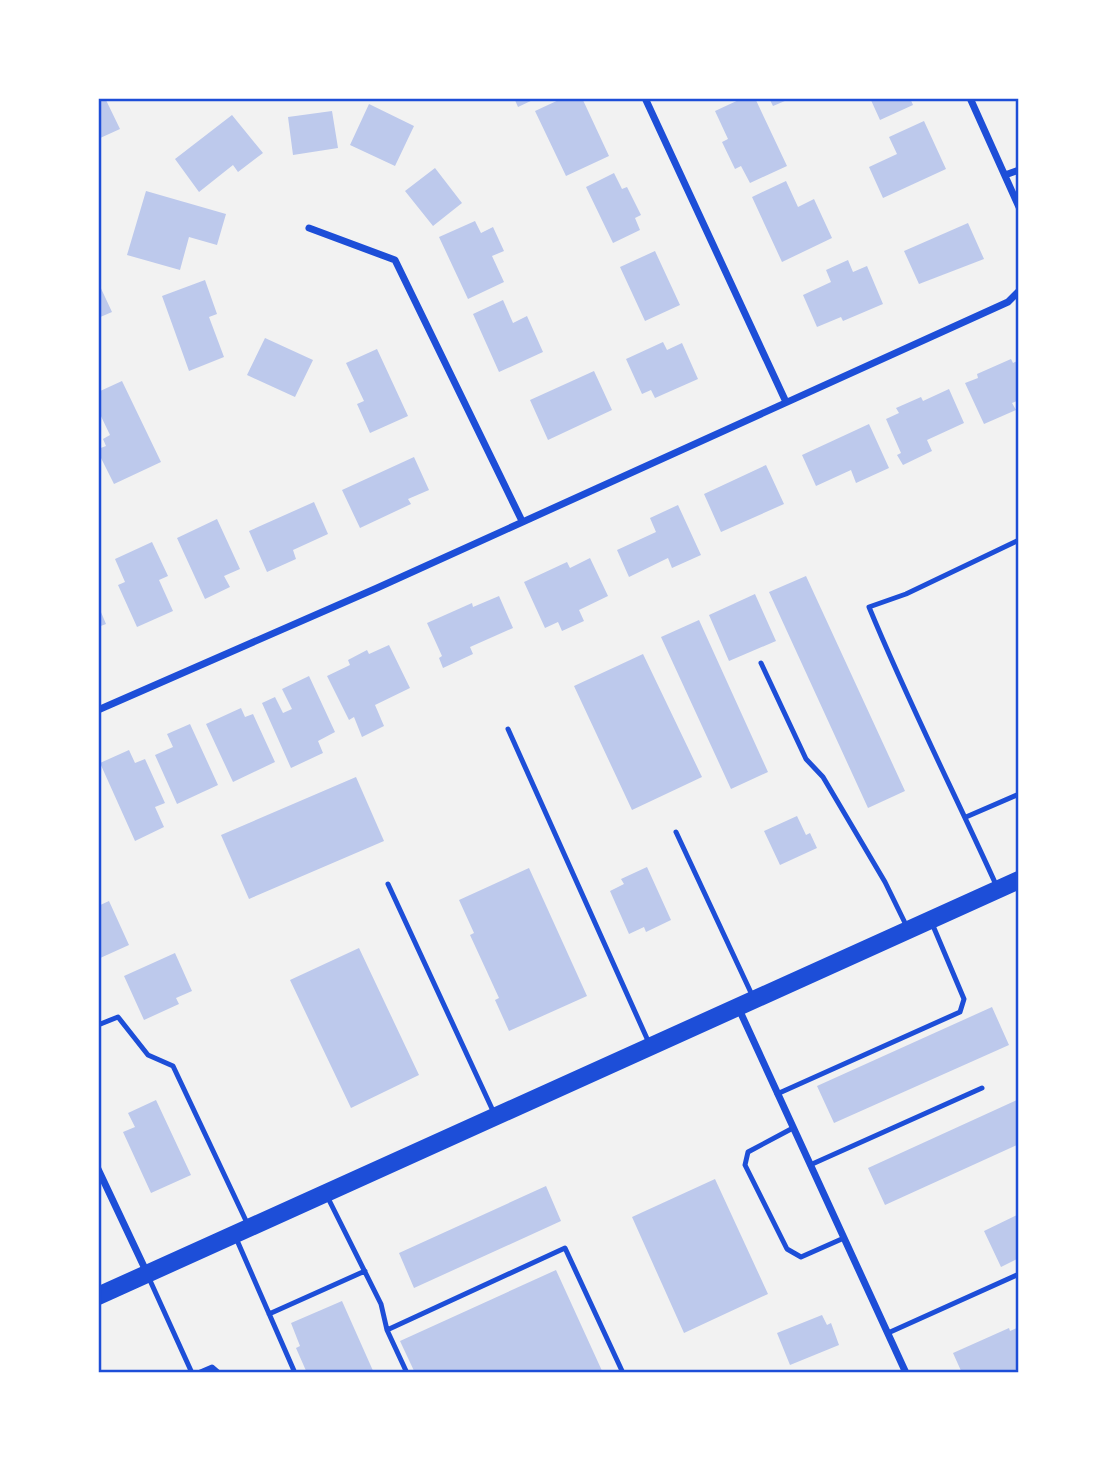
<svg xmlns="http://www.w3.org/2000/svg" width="1117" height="1471" viewBox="0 0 1117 1471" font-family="'Titillium Web',sans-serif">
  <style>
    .building { fill: #bdc9ec }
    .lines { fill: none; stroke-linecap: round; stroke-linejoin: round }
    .service { stroke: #1d4ed8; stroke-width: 5 }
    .minor { stroke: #1d4ed8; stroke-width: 7 }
    .primary { stroke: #1d4ed8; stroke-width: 18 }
    .neatline { fill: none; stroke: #1d4ed8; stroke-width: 2.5 }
  </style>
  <rect width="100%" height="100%" fill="#f2f2f2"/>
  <path class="building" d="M98,98H105L120,129L98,139Z
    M514,98H537L518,107Z
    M563,98H582L609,156L566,176L535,111Z
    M743,98H755L787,166L750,183L741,166L735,169L722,142L728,139L715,111Z
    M769,98H792L773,106Z
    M870,98H910L913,105L880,120Z
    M369,104L414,126L395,166L350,145Z
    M332,111L338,148L293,155L288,117Z
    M232,115L263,153L238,172L233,165L199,192L175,159Z
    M924,121L946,169L883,198L869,167L897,154L889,137Z
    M435,168L462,203L433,226L405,191Z
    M614,173L622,189L627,187L641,215L635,218L640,230L613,243L586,187Z
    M786,181L798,207L814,199L832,238L782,262L752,197Z
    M146,191L226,214L217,245L189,237L180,270L127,255Z
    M475,221L481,233L493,227L504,251L492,256L504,282L468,299L439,237Z
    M968,223L984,259L919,284L904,251Z
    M655,251L680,305L645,321L620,267Z
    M848,260L853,272L867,266L883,304L843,321L841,317L817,327L803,295L831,282L826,270Z
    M205,280L217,314L209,317L224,357L189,371L162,296Z
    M98,282L112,312L98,318Z
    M503,300L513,323L527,316L543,352L499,372L473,314Z
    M265,338L313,360L295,397L247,375Z
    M663,342L667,350L682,343L698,379L655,398L651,390L642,394L626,359Z
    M377,349L408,416L370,433L357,404L364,401L346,363Z
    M1011,359L1013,363L1019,360V400L1012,403L1016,410L984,424L965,383L978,378L977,374Z
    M594,371L612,410L548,440L530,400Z
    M122,381L161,462L114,484L98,452V449L106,446L103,439L110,435L98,410V392Z
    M949,389L964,423L927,440L932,451L903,465L897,455L901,453L886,419L899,413L896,408L921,397L923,401Z
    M869,424L889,468L856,483L851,470L816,486L802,455Z
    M414,457L429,490L408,499L411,504L360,528L342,490Z
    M766,465L784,504L721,532L704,494Z
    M314,502L328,534L293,550L296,559L267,572L249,531Z
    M678,505L701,555L672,568L668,558L629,577L617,550L656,532L650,518Z
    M217,519L240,569L224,576L230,587L205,599L177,538Z
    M152,542L168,576L159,580L173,611L137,627L118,585L125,582L115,559Z
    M590,558L608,596L579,610L584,621L562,631L558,622L545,628L524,582L567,562L570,568Z
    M806,576L905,791L868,808L769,592Z
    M755,594L776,641L729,661L709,615Z
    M499,596L513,628L470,647L473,654L443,668L439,658L442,656L427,623L472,603L473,607Z
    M98,605L106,624L98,627Z
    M699,620L768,772L731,789L661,637Z
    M389,645L410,688L375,705L384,726L362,737L354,717L349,720L327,676L350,665L348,660L367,650L369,654Z
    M643,654L702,777L632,810L574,686Z
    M309,676L335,732L318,741L323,753L291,768L262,703L275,697L283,713L292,709L282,689Z
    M241,708L245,717L253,714L275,762L233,782L206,724Z
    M190,724L218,785L177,804L155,755L173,747L167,734Z
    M129,750L135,763L145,759L165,803L155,807L164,827L135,841L100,763Z
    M356,777L384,841L249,899L221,835Z
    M797,816L806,835L810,833L817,848L780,865L764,831Z
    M647,867L671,920L646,932L644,927L629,934L610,891L624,884L621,879Z
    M529,868L587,996L509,1031L495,1000L499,998L470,935L474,933L459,900Z
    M109,901L129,945L98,959V906Z
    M359,948L419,1075L351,1108L290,980Z
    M175,953L192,991L176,998L179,1004L144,1020L124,976Z
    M992,1007L1009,1045L834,1123L817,1086Z
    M1019,1099V1144L885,1205L868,1168Z
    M156,1100L191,1175L151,1193L123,1132L135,1127L128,1113Z
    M715,1179L768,1294L684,1333L632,1217Z
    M546,1186L561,1221L414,1288L399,1253Z
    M1019,1214V1258L1001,1267L984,1231Z
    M556,1270L603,1373H415L400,1341Z
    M342,1301L374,1373H307L296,1348L300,1346L291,1323Z
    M822,1315L827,1325L831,1323L839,1345L790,1365L777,1333Z
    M1019,1327V1368L1009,1373H970L969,1370L962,1373L953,1353L1009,1328L1010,1331Z"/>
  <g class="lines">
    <path class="service" d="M761,663L806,759L823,777L885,882L907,927
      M508,729L649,1043
      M966,817L1019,794
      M676,832L753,997
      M388,884L494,1113
      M997,887C955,794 908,702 869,607L906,594L1019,540
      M98,1025L118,1017L148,1055L173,1066L248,1225
      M777,1094L960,1012L964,999L931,921
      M793,1128L748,1152L745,1165L787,1249L801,1257L844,1238
      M810,1165L982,1088
      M327,1196L381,1304L387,1330L407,1373
      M236,1238L295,1373
      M148,1276L192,1373
      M269,1314L365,1271
      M387,1330L565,1248L623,1373
      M888,1333L1019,1274
      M198,1373L212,1367L219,1373"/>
    <path class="minor" d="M645,98L786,402
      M970,98L1019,207
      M1005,175L1019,170
      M309,228L395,260L522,521
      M98,710L377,588L1008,302L1019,291
      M738,1007L906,1373
      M98,1169L147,1273"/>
    <path class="primary" d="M98,1296L1019,880"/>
  </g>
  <rect width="1117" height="1471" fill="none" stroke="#ffffff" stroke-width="200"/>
  <rect x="100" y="100" width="917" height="1271" class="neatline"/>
</svg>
